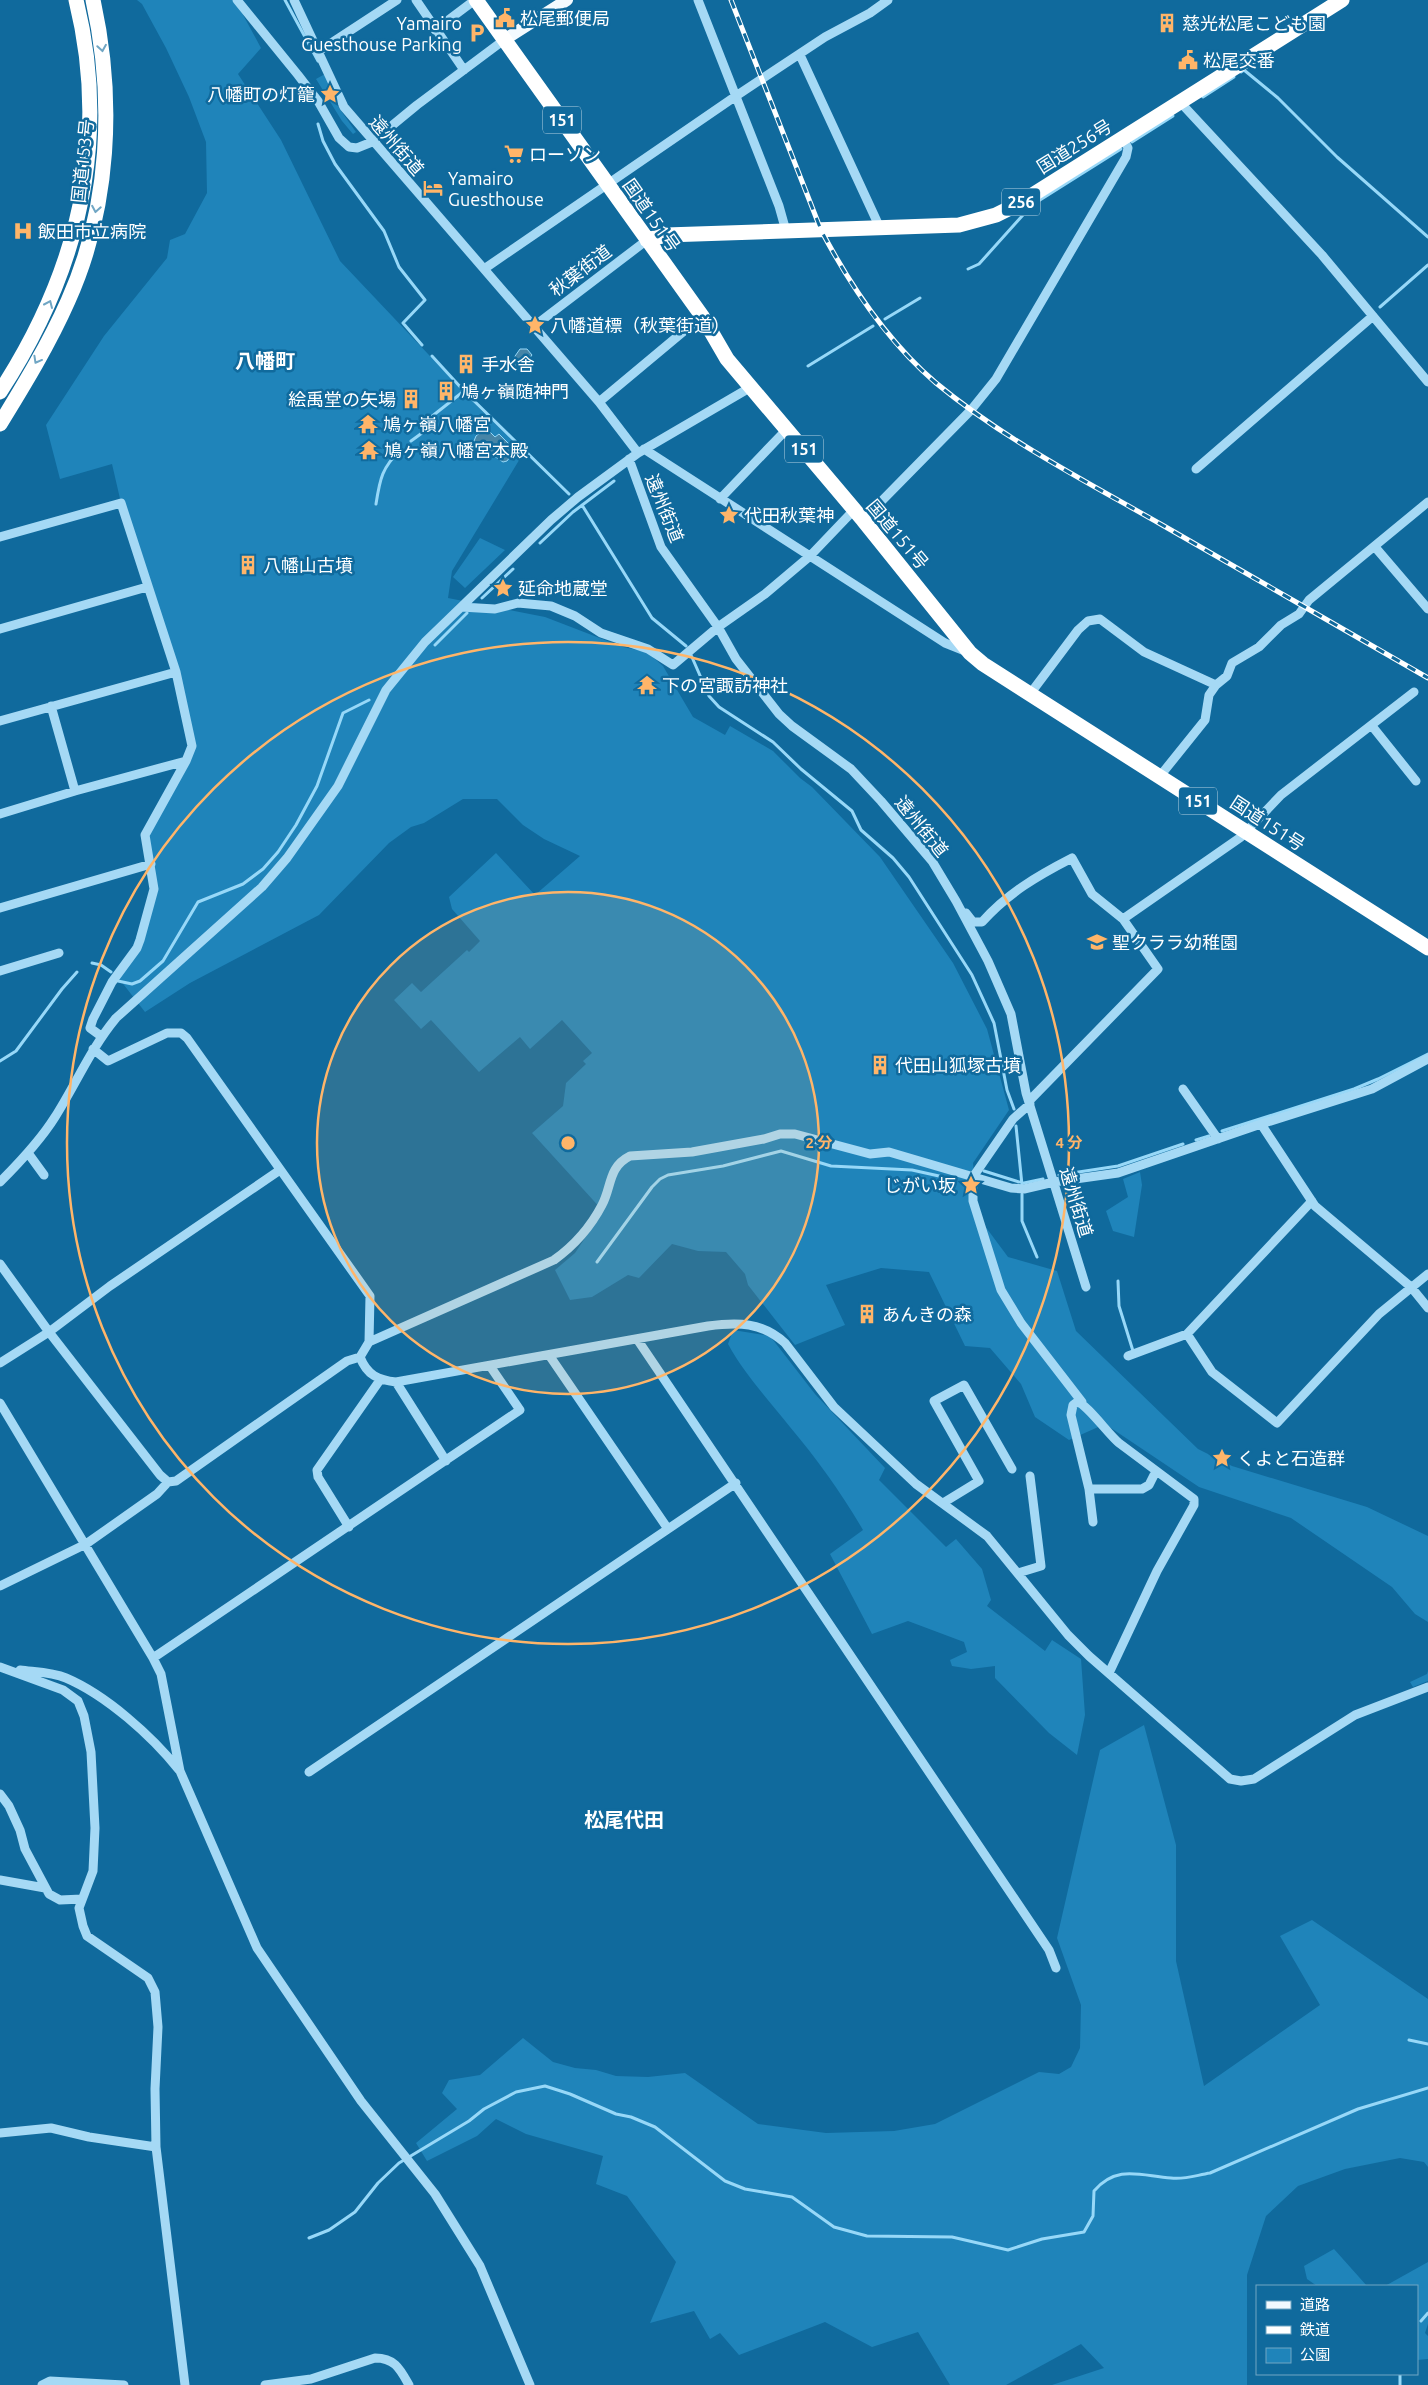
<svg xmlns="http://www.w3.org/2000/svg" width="1428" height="2385" viewBox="0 0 1428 2385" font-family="Ubuntu,'Noto Sans JP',sans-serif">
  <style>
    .green { fill: #1f84ba }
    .water { fill: #4685a7; stroke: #97d8f8 }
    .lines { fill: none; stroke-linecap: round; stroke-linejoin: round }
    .stream { stroke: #97d8f8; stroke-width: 3 }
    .minor { stroke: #a5d9f5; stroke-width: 9 }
    .major { stroke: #f3faff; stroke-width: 12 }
    .highway { stroke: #fff; stroke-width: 15 }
    .rail-casing { stroke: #fff; stroke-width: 5 }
    .rail { stroke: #106a9d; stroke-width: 3; stroke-dasharray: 9; stroke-linecap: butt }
    .oneway { stroke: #70a6c4 }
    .ring { fill: none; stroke: #ffb569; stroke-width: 2.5 }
    .labels { text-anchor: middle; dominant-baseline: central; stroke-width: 5; stroke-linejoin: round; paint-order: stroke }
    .shield { fill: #106a9d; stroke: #b7d2e2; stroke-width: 1 }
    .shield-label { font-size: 16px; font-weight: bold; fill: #fff }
    .poi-label { font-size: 18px; fill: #fff; stroke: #106a9d; text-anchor: start }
    .street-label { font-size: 18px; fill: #fff; stroke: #106a9d }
    .quarter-label { font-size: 20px; font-weight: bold; fill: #fff; stroke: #106a9d }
    .centre { fill: #ffb569; stroke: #106a9d; stroke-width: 2.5 }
    .ring-label { font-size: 15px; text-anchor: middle; font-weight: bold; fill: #ffb569; stroke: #106a9d; stroke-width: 5; stroke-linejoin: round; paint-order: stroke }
  </style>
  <rect width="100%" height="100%" fill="#106a9d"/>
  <path class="green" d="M137,0H235L261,48L238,74L281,140L340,261L482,411L524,452L452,571L448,598L545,617L623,647L647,652L663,666L693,717L725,735L730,726L773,751L800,778L812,787L880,857L953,963L987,1029L1009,1110L973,1163L979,1218L1008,1257L1057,1271L1076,1331L1198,1449L1232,1466L1367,1507L1428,1536V1622L1415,1614L1392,1587L1291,1518L1199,1487L1105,1424L1069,1440L1035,1417L1021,1384L990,1348L965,1346L929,1272L881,1268L826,1285L845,1325L795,1345L748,1285L745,1274L726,1252L698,1251L672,1244L639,1278L628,1275L592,1297L570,1300L555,1270L575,1253L603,1211L532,1133L563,1106L566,1083L586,1064L583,1061L592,1053L562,1020L530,1049L520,1037L479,1072L431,1020L421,1029L394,1000L412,983L421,992L467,950L469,952L480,941L452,909L449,897L496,853L535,895L580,856L544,839L523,825L497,799H463L424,823L411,827L389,843L319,915L190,983L145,1012L117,976L129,956L154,889L145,835L190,754L176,672L121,503L112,464L60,479L46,425L104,336L167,258L170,240L185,234L207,193L206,142L189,97L166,48L142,4Z
    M325,74L339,108L356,132L353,134L342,121L316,79Z
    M480,538L505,550L465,588L453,577Z
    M1140,1172L1142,1185L1134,1237L1113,1231L1106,1211L1128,1197L1123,1179Z
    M733,1330L770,1336L815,1394L885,1468L879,1480L946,1547L956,1539L982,1569L991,1600L987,1606L1045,1651L1052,1640L1081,1659L1085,1715L1077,1755L1049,1733L995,1678V1666L971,1669L952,1666L950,1660L967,1652L964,1642L908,1621L872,1634L830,1554L863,1530C842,1494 817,1459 790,1427C768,1399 745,1375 728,1344Z
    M1428,1671V1681L1413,1687L1410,1682L1427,1674Z
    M1144,1725L1176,1845V1961L1204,2086L1320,2005L1280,1936L1312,1920L1428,1999V2167L1424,2162L1400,2158L1345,2169L1298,2186L1266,2216L1247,2275V2385H1052L1104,2368L1081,2344L1006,2385H950L918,2332L872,2347L825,2322L739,2355L720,2333L710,2339L694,2311L650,2323L676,2262L627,2196L596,2184L603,2156L526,2134L496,2119L477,2136L427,2161L416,2143L457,2109L442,2093L449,2080L480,2075L523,2038L553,2062L575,2068L596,2070L616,2076L648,2077L685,2073L758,2124L826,2133L894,2131L935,2124L1039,2072L1059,2074L1071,2067L1080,2048L1081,2005L1057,1938L1100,1750Z
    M1334,2249L1367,2286H1317L1307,2279L1304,2266Z
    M1428,2262V2324L1425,2333L1428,2336V2359L1417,2360V2286H1385Z"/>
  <path class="water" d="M520,349H527L532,355L521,369L514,367L513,359Z
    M486,428L495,437L499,434L515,450L507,461L503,462L491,454L484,456L474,441L476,436Z"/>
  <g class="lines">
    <path class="stream" d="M285,0L318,61
      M1241,72L1244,70L1278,98L1337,157L1428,237
      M1203,97L1234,77
      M318,124L323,141L335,164L384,231L399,267L425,300L403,323L422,345
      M1132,142L1173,116
      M968,269L979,264L1032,205L1121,149
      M1380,307L1428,265
      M885,319L920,298
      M432,356L464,391L569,494
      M808,366L873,326
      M411,441L422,433L426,421L464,391
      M376,504C380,478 382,468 401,449
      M582,505L652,618L686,646
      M540,543L573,512L614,481
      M482,598L513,569
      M435,645L467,613
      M691,655L709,696L719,707L773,742L801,769L852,811L861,830L893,858L909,877L972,975L994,1023L1007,1090L1014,1109
      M92,963L101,965L111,972
      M118,981L132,984L140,981L163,961L198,902L243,884L263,869L278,852L296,825L317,786L343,713L369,700
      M0,1061L16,1051L62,989L77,972
      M1016,1126L1022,1185
      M1222,1131L1354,1089L1378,1079L1428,1054
      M1196,1140L1209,1136
      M984,1171L1019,1182
      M1059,1175L1118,1166L1183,1144
      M1024,1183L1043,1179
      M1022,1194V1221L1037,1257
      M597,1262L652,1187L660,1179L668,1175L723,1166L781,1151L831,1166L912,1170L939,1176
      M1118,1281L1119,1306L1133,1351
      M1409,2040L1428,2044
      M309,2238L329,2230L355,2212L378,2183L399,2163L469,2121L484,2109L516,2092L545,2086L570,2094L616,2114L631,2117L655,2127L725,2181L745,2189L792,2197L834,2227L867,2236L952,2237L1008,2250L1042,2239L1084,2232L1093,2216L1094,2191C1117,2164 1141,2176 1171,2178C1184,2180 1197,2175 1210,2173L1358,2109L1428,2088
      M1421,2321L1428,2313
      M1400,2385V2374"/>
    <path class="minor" d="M237,0L298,75L318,101L339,138L349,147L357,148L372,142L417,105L504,40
      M294,0L344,107L599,402L638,453
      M416,0L464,70
      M698,0L779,206L786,231
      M435,30L475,0
      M319,51L397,0
      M800,55L880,228
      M1180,102L1322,255L1428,382
      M484,269L736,96L825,37L870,13L888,0
      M533,327L647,240
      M599,402L702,316
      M644,449L945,643L965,651
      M629,459L661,547L718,627L736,659L779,714L792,726L851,769L881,801L932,861L956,901L988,961L1011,1014L1026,1093L1086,1287
      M1196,469L1373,316
      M720,499L787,429
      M863,520L971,410L996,379L1126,157L1128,148L1123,138
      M0,537L121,503L176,672L192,746L186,761L75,791L0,814
      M1375,547L1428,609
      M461,607L495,609L518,603L551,606L575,616L601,633L648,649L673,665L718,627L765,594L810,556L854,510
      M0,629L147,587
      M1216,685L1227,676L1232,663L1259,647L1281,625L1299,614L1309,600L1428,502
      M1030,694L1078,630L1088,621L1100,619L1144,652L1216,685L1209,695L1205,720L1160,776
      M51,706L75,791
      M0,721L176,672
      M1372,726L1416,781
      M0,908L151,864
      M966,913L973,922H982C1008,893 1037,876 1072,858L1092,894L1123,919L1241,837L1281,795L1414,692
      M0,971L59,953
      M101,1036L90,1028L93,1019L112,982L137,948L140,940L154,889L145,835L186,761
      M93,1049L108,1061L167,1033H181L187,1038L370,1296L369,1342
      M1183,1089L1218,1139
      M1029,1101L1158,969L1123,919
      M1030,1104L1013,1119L973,1177V1201L1001,1290L1021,1323L1082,1402
      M1261,1124L1315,1206L1411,1287L1428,1308
      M28,1153L44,1175
      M0,1182C20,1162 40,1141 55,1117C76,1084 91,1048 116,1018L262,887L287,858L338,786L386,690L425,642L551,520L578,497L638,453L751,387
      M1312,1201L1187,1334L1212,1372L1277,1423L1379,1314L1428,1274
      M0,1264L49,1332L160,1475L168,1482L176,1481L347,1361L360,1357L369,1342L554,1260C575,1245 590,1228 602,1205C612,1186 608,1167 630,1156L692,1152L764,1139L780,1134H795L870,1154L889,1152L1011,1188L1024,1189L1054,1182L1118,1173L1261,1124L1372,1089L1428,1059
      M637,1339L1049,1950L1056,1968
      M549,1355L668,1529
      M1128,1356L1187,1334
      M360,1357C367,1375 378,1380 396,1382L708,1326C738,1322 762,1322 785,1343L834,1407L916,1484L987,1536L1068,1635L1089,1656L1230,1779L1241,1781L1254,1779L1355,1715L1428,1687
      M0,1363L49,1332L110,1286L280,1170
      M396,1382L446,1461
      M0,1403L153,1658L161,1674L180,1771L257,1948L361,2101L435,2194L480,2266L530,2385
      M1089,1489H1142L1149,1485L1156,1471
      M943,1503L979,1481L934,1401L964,1385L1012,1469
      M1093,1522L1089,1489L1071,1415L1073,1405L1077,1402C1086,1403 1109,1435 1119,1443L1194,1499V1505L1157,1571L1109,1673
      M349,1527L318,1477L317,1470L380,1380
      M1018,1573L1041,1566L1030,1476
      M0,1586L86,1544L157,1494L168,1482
      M153,1658L520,1410L490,1366
      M0,1667L63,1690L78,1701L84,1716L91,1752L95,1828L93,1871L79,1908L83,1926L87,1936L148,1978L155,1992L158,2027L155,2089L156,2147L185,2385
      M20,1670C35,1672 52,1672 66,1678C106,1695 152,1736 179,1770
      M309,1772L736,1483
      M0,1794L9,1806L20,1830L25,1849L49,1894L60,1900L82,1899
      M0,1880L45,1888
      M0,2133L51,2128L89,2137L156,2147
      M42,2385L50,2381L124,2385
      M265,2385L311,2379L375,2358C395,2358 400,2369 409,2385"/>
    <path class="major" d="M504,40L567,0"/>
    <path class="highway" d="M476,0L702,316L727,359L863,520L970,653L983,664L1428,948
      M647,240L666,235L959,225L996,215L1018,204L1342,0
      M0,392C78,272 111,142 76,0
      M0,424C24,385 49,344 68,301C110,208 115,99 93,0"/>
    <defs>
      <path id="rail" d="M731,0L821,230C851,287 887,341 936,383C1005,440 1087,482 1164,526C1252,577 1340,627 1428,678"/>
    </defs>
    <use href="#rail" class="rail-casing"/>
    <use href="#rail" class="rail"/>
  </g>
  <defs><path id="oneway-chevron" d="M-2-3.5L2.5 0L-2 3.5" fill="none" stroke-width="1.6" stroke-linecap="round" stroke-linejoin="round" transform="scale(1.25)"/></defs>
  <g class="oneway">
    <use href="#oneway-chevron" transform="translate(102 48) rotate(81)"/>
    <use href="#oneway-chevron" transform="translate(96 209) rotate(100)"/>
    <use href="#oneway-chevron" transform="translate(49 304) rotate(-66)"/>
    <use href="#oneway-chevron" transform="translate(37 360) rotate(119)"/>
  </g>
  <circle cx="568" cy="1143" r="251" fill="#ffb569" fill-opacity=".12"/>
  <g class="ring">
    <circle cx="568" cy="1143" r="251"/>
    <circle cx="568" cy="1143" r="501"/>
  </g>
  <defs>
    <symbol id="civic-bare" viewBox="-9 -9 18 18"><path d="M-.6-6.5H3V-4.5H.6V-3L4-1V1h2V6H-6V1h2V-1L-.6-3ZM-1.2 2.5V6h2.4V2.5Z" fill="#ffb569" stroke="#106a9d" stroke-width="2.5" paint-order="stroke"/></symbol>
    <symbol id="building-bare" viewBox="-9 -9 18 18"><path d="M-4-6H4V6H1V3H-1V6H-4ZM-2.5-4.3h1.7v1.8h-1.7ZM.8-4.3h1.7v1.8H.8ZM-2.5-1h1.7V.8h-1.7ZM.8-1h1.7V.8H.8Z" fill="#ffb569" stroke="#106a9d" stroke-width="2.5" paint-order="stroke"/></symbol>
    <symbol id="parking-bare" viewBox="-9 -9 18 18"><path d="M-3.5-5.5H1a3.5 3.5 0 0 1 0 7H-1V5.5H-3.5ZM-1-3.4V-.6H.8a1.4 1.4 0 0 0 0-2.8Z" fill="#ffb569" stroke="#106a9d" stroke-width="2.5" paint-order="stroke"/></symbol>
    <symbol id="sight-bare" viewBox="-9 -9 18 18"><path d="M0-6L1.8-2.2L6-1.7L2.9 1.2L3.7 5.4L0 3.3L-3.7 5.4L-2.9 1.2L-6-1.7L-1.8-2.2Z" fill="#ffb569" stroke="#106a9d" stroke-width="2.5" paint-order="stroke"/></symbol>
    <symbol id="supermarket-bare" viewBox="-9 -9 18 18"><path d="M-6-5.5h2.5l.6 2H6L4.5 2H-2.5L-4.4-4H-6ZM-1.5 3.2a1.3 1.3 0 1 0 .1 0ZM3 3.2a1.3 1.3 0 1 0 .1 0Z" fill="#ffb569" stroke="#106a9d" stroke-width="2.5" paint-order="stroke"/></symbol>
    <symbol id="hotel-bare" viewBox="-9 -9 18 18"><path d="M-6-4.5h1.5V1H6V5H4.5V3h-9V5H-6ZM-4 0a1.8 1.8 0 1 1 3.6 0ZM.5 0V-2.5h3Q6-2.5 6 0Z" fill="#ffb569" stroke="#106a9d" stroke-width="2.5" paint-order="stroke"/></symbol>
    <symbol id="hospital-bare" viewBox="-9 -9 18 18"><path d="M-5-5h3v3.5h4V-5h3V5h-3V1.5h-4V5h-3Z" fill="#ffb569" stroke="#106a9d" stroke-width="2.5" paint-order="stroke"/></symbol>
    <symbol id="temple-bare" viewBox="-9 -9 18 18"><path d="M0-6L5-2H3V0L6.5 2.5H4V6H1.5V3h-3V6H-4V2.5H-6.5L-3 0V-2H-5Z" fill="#ffb569" stroke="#106a9d" stroke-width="2.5" paint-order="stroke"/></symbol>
    <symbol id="school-bare" viewBox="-9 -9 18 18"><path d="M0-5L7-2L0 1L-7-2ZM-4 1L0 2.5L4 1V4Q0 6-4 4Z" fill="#ffb569" stroke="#106a9d" stroke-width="2.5" paint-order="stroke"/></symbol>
  </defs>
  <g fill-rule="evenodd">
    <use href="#civic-bare" x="491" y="4" width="28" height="28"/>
    <use href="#building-bare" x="1153" y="9" width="28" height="28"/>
    <use href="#parking-bare" x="463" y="19" width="28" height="28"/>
    <use href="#civic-bare" x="1174" y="46" width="28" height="28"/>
    <use href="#sight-bare" x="316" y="80" width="28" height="28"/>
    <use href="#supermarket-bare" x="500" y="140" width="28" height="28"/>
    <use href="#hotel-bare" x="419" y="174" width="28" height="28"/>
    <use href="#hospital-bare" x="9" y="217" width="28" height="28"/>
    <use href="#sight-bare" x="521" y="311" width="28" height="28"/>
    <use href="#building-bare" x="452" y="350" width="28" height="28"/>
    <use href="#building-bare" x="432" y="377" width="28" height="28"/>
    <use href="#building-bare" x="397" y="385" width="28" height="28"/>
    <use href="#temple-bare" x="354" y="410" width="28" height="28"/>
    <use href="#temple-bare" x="355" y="436" width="28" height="28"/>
    <use href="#sight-bare" x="715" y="501" width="28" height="28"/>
    <use href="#building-bare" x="234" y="551" width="28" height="28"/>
    <use href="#sight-bare" x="489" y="574" width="28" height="28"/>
    <use href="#temple-bare" x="633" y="671" width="28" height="28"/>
    <use href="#school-bare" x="1083" y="928" width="28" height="28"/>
    <use href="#building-bare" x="866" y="1051" width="28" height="28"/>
    <use href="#sight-bare" x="957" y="1171" width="28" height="28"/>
    <use href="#building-bare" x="853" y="1300" width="28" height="28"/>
    <use href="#sight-bare" x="1208" y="1444" width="28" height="28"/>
  </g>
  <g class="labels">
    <g class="shield">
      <rect x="543" y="106.5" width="38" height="27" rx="4"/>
      <rect x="1002" y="188.5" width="38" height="27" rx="4"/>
      <rect x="785" y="435.5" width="38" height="27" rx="4"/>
      <rect x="1179" y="787.5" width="38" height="27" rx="4"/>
    </g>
    <g class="shield-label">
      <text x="562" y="120">151</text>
      <text x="1021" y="202">256</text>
      <text x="804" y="449">151</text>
      <text x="1198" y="801">151</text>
    </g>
    <g class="poi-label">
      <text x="520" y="18">松尾郵便局</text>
      <text x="462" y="23" text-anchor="end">Yamairo<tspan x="462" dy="21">Guesthouse Parking</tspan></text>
      <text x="1182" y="23">慈光松尾こども園</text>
      <text x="1203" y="60">松尾交番</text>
      <text x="315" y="94" text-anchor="end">八幡町の灯籠</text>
      <text x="529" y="154">ローソン</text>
      <text x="448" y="178">Yamairo<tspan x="448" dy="21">Guesthouse</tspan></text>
      <text x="38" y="231">飯田市立病院</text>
      <text x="550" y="325">八幡道標（秋葉街道）</text>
      <text x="481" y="364">手水舎</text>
      <text x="461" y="391">鳩ヶ嶺随神門</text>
      <text x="396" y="399" text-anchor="end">絵禹堂の矢場</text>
      <text x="383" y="424">鳩ヶ嶺八幡宮</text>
      <text x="384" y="450">鳩ヶ嶺八幡宮本殿</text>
      <text x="744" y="515">代田秋葉神</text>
      <text x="263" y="565">八幡山古墳</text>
      <text x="518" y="588">延命地蔵堂</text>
      <text x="662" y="685">下の宮諏訪神社</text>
      <text x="1112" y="942">聖クララ幼稚園</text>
      <text x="895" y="1065">代田山狐塚古墳</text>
      <text x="956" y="1185" text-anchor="end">じがい坂</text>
      <text x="882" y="1314">あんきの森</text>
      <text x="1237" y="1458">くよと石造群</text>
    </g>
    <g class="street-label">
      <text transform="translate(397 145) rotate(49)">遠州街道</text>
      <text transform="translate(1074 146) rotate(-32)">国道256号</text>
      <text transform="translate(82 161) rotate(-84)">国道153号</text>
      <text transform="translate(652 215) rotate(55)">国道151号</text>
      <text transform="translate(580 270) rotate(-37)">秋葉街道</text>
      <text transform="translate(665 508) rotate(68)">遠州街道</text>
      <text transform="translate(898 534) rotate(50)">国道151号</text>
      <text transform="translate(1268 823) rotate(33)">国道151号</text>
      <text transform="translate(922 826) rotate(51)">遠州街道</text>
      <text transform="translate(1077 1202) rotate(73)">遠州街道</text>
    </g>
    <g class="quarter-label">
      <text x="265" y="360">八幡町</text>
      <text x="624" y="1819">松尾代田</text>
    </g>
  </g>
  <circle cx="568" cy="1143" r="8" class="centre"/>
  <g class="ring-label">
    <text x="819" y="1148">2 分</text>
    <text x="1069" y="1148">4 分</text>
  </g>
  <rect x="1256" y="2285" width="162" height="90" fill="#106a9d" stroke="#70a6c4"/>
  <rect x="1266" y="2301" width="25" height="8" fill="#f3faff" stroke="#70a6c4"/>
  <text x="1300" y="2310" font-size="15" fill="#ffffff">道路</text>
  <rect x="1266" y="2326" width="25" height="8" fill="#ffffff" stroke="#70a6c4"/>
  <text x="1300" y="2335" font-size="15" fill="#ffffff">鉄道</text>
  <rect x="1266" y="2348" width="25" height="15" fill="#1f84ba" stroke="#70a6c4"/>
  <text x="1300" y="2360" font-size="15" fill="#ffffff">公園</text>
</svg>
